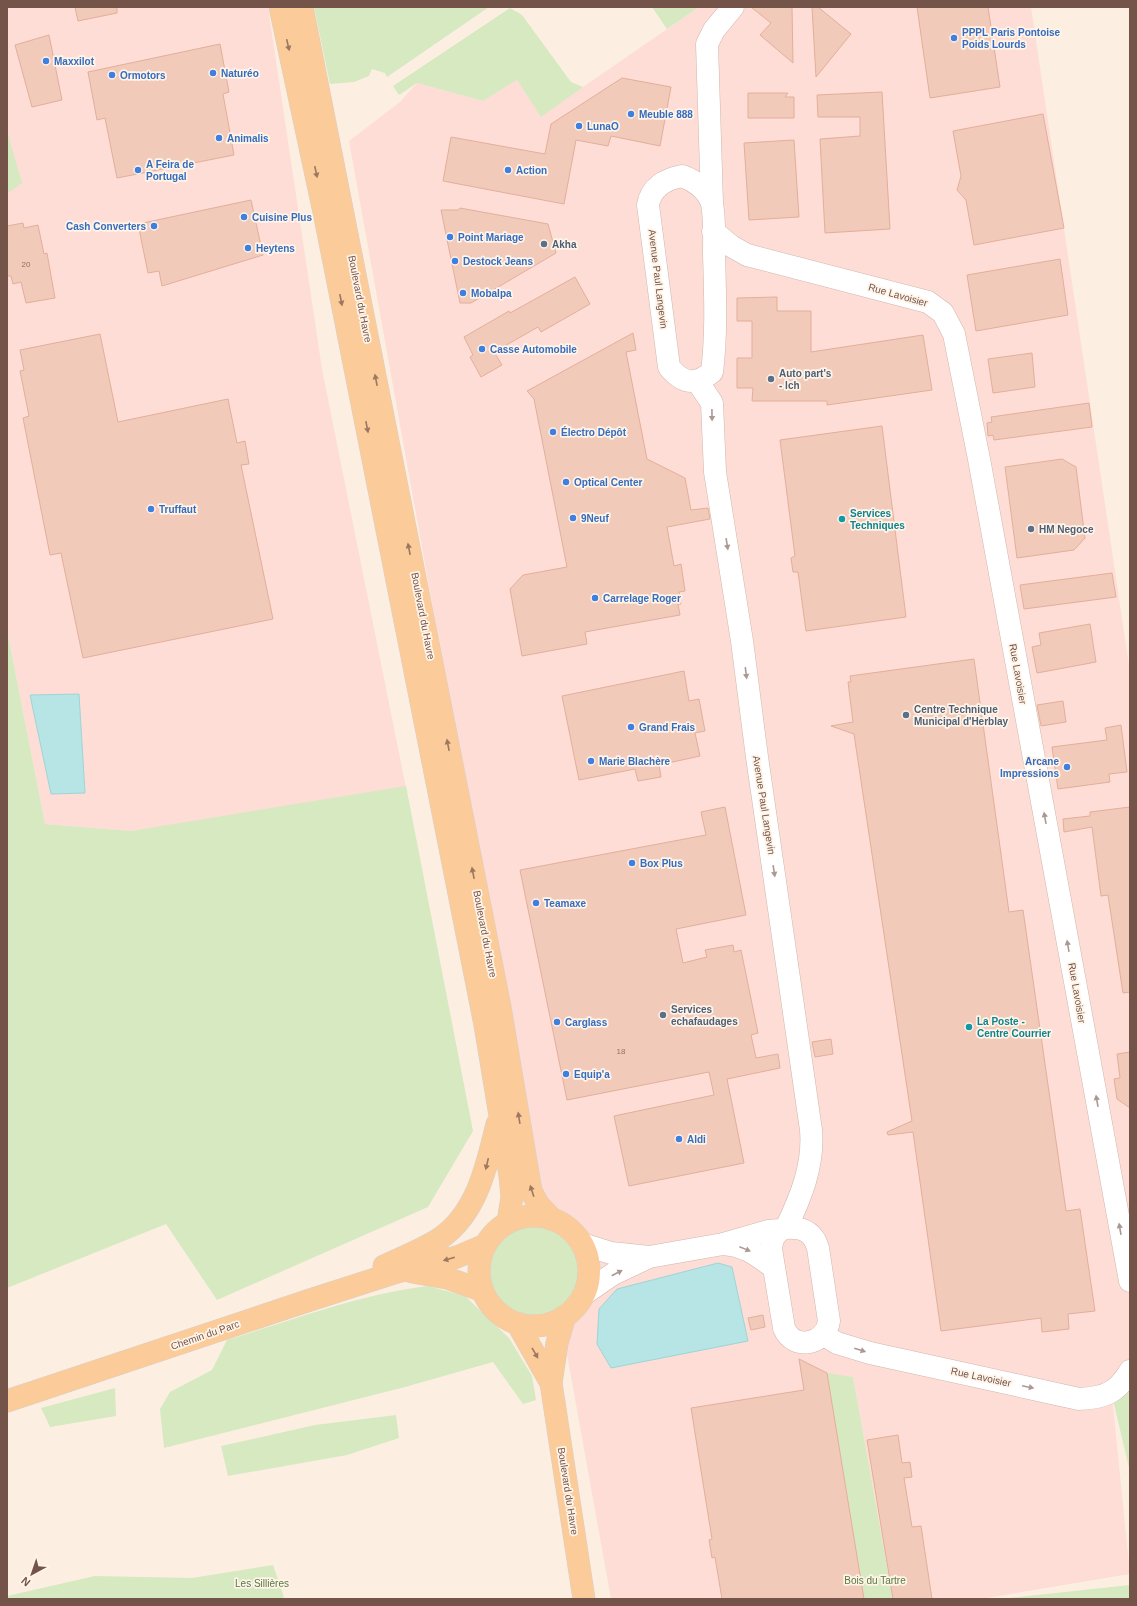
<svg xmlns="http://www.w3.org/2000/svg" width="1137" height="1606" viewBox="0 0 1137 1606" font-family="Helvetica,sans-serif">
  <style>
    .commercial { fill: #fdddd6 }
    .green { fill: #d6e9c1 }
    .water { fill: #b7e4e5; stroke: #9dd5d7 }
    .building { fill: #f2caba; stroke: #e4ae9a }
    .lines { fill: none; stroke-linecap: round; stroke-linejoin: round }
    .minor-casing { stroke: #cfb7ac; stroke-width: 23 }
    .major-casing { stroke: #d8cfcc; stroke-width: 23 }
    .minor { stroke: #fff; stroke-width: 22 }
    .major { stroke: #fbcc9a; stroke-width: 22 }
    .oneway { fill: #9c7761 }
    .oneway2 { fill: #ac9892 }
    .shop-dot { fill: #3f7fe0; stroke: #fff4e8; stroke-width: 1.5 }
    .service-dot { fill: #5c6f8a; stroke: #fff4e8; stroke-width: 1.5 }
    .culture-dot { fill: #0f9aa8; stroke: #fff4e8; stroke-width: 1.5 }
    .labels { text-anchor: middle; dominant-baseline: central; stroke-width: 3.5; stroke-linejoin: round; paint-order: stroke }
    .number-label { font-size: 8px; fill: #947165 }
    .shop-label { font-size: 10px; font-weight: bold; fill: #366cbe; stroke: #fff4e8; text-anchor: start }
    .service-label { font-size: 10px; font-weight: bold; fill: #4e5e75; stroke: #fff4e8; text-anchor: start }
    .street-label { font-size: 10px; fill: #745349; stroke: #fff4e8 }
    .culture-label { font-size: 10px; font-weight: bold; fill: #0d838f; stroke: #fff4e8; text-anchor: start }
    .park-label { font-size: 10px; fill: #587941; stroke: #fff4e8 }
  </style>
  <rect width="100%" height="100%" fill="#fcefe2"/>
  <path class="commercial" d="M7,7H268L322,369L407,793L131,831L45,824L7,630Z
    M699,7H1031L1130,672V1393L1112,1396L1130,1574L980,1599H893L853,1377L828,1374L864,1599H611L349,141L400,102L417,83L483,101L517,80L541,116Z"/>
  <path class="green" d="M314,7H489L387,77L385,73L372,69L369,76L354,82L330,84Z
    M652,7H699L667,29Z
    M510,8L522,15L571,82L583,87L541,117L517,80L483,101L417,83L399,95L393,86Z
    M7,131L22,183L7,194Z
    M7,630L45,824L131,831L406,786L473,1131L428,1207L217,1300L166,1224L7,1288Z
    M489 1271a45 45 0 1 1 90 0a45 45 0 1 1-90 0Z
    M428,1286L465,1296L509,1338L532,1376L536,1400L523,1404L493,1362L405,1387L164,1448L160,1409L170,1392L212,1370L227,1340C293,1320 360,1294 428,1286Z
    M827,1373L853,1377L893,1599H864Z
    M115,1388L116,1416L50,1427L41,1408Z
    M1130,1393V1472L1112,1396Z
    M396,1415L399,1438L347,1455L228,1476L221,1446L315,1425Z
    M273,1565L284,1597L280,1599H7V1596L95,1576L192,1578Z
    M1130,1585V1599H1000Z"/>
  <path class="water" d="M79,694L85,793L51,794L30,695Z
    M718,1263L732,1267L748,1341L611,1368L597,1344L599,1309L617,1289Z"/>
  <path class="building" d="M75,7H117V13L78,21Z
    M751,7H792L793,63L760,35L771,23Z
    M812,7H818L851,34L816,77Z
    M917,7H988L1000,87L930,98Z
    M49,35L62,100L32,107L15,45Z
    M220,44L229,92L223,94L234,155L117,178L105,118L97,120L88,72Z
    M622,78L671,87L660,146L611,136L608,146L576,140L564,204L443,181L451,137L545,154L551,124Z
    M882,92L890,229L825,233L820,139L860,136V117H818L817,95Z
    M748,93H788L785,97H794V118H748Z
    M1043,114L1064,228L974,245L966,200L957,190L961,176L953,131Z
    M794,140L799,217L749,220L744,143Z
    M251,200L263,255L162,286L159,271L148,273L138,224Z
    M460,208L548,224L556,253L471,303H460L441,210H458Z
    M23,223L24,228L38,225L44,254L47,253L55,298L26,303L21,282L13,284L11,276H7V226Z
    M1060,259L1068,315L976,331L967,275Z
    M575,277L590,304L541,332L538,327L494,352L502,365L481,377L470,357L473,355L464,337L509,311L510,313Z
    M777,297V311H811V352L923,335L932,390L827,405V401H752L753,388H737V358H752V321H737V298Z
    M633,333L636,350L626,352L647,459L685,478L691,510L708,508L710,519L667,527L674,566L681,564L685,591L679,592L681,604H678L680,615L585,632L587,644L522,656L510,589L523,575L567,567L534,399L527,391Z
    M100,334L118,422L228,399L237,443L245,441L249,464L241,465L273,619L83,658L61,553L50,555L23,418L29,416L20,371L24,370L20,350Z
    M1032,353L1035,387L993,393L988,359Z
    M1089,403L1092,427L994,440L993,435L988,436L987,423L992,422L991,417Z
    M882,426L906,617L806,631L798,572H793L791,558L795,556L780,440Z
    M1062,459L1076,467L1085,538L1074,550L1017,558L1005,467Z
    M1112,573L1116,597L1024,609L1020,585Z
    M1090,624L1096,662L1037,673L1032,647L1041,645L1039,633Z
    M974,659L1009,912L1023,910L1066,1211L1080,1209L1095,1311L1068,1314L1069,1329L1042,1332L1041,1318L941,1331L913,1132L888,1135L887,1132L912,1121L854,734L831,726L853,722L848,682H851L850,676Z
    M684,671L689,701L699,699L705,731L695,733L700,756L659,765L661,777L638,781L635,769L579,780L562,696Z
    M1063,701L1066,722L1041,726L1037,705Z
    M1121,725L1127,772L1109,774L1110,782L1058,789L1052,747L1107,740L1105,728Z
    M725,807L746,915L676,929L683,963L707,957L705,950L733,945L734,952L741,950L758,1033L751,1035L756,1058L778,1054L780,1068L727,1079L744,1163L629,1186L614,1116L714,1095L709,1072L567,1100L520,870L706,835L701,812Z
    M1130,807V992L1123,993L1108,895L1101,896L1092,827L1064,832L1063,819L1090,816V812Z
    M831,1039L833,1054L815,1057L812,1042Z
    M1130,1052V1108L1117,1099L1114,1079L1120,1078L1117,1054Z
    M763,1315L765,1327L751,1330L748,1318Z
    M799,1359L827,1373L864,1599H722L715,1557L712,1558L709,1540L712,1539L691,1408L804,1390Z
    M898,1435L902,1463L910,1462L912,1477L904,1478L912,1527L921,1526L932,1599H893L867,1440Z"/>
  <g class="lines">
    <defs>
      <path id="minor" d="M682,176C694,180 708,190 712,204C715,219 714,237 714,253C715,293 717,331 712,372C695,386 683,384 669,367L648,205C651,187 666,179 682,176Z
        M712,203L707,44L714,30L733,7
        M713,231L731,246L747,255L928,302L943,313L954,334L979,459L1130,1281
        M697,381L712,403L715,472L742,641L757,757L811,1130C814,1165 801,1197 786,1228
        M786,1228C802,1227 813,1231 818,1248L829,1321C826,1345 793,1351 784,1328L771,1249C772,1239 775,1231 786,1228Z
        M582,1244L611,1253L649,1257L613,1274L584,1294
        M649,1257L723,1244
        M773,1267C755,1254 746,1246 723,1244L768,1231L780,1230
        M824,1335L837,1343L870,1353L1079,1399C1104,1398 1117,1393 1130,1371"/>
      <path id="major" d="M280,7L325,217L467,934L485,1025L510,1176L512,1197L508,1222
        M302,7L500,1007L531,1191L538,1204L553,1220
        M479 1271a55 55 0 1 1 110 0a55 55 0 1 1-110 0Z
        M384,1266C403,1257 425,1249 442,1237C478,1211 487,1164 497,1124
        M412,1272L447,1278L483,1291
        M565,1316L557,1343L551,1383L584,1599
        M517,1323L551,1383
        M7,1401L310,1300L397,1272L457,1257L485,1245"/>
    </defs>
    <use href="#minor" class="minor-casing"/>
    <use href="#major" class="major-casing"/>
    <use href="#minor" class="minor"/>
    <use href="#major" class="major"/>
  </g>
  <defs><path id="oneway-solid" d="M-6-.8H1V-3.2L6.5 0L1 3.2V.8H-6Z"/></defs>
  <g class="oneway">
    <use href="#oneway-solid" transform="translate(288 45) rotate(77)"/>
    <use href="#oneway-solid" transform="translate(316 172) rotate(78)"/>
    <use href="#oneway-solid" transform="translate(341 300) rotate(79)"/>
    <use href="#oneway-solid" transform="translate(376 380) rotate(-101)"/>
    <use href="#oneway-solid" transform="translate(367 427) rotate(79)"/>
    <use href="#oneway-solid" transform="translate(409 549) rotate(-101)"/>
    <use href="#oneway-solid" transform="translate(448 745) rotate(-101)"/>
    <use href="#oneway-solid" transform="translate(473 873) rotate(-101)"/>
    <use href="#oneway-solid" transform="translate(519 1118) rotate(-99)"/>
    <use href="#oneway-solid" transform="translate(487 1164) rotate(103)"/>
    <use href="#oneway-solid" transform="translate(532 1191) rotate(-108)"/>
    <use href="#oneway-solid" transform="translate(449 1259) rotate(164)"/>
    <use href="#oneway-solid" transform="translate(535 1353) rotate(60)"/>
  </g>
  <g class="oneway2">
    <use href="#oneway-solid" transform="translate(712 415) rotate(89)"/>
    <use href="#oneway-solid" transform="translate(727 544) rotate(81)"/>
    <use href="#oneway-solid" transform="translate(746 673) rotate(83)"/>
    <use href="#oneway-solid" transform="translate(1045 818) rotate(-100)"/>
    <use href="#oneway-solid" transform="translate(774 871) rotate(81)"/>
    <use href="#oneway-solid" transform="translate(1068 946) rotate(-100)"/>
    <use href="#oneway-solid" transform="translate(1097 1101) rotate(-100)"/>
    <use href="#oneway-solid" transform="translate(1120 1229) rotate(-100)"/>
    <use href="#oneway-solid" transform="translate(745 1249) rotate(22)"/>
    <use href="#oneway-solid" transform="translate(617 1273) rotate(-27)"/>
    <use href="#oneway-solid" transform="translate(860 1350) rotate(18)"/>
    <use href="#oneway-solid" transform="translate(1028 1387) rotate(12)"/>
  </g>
  <g class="shop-dot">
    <circle cx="954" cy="38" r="4"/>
    <circle cx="46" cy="61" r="4"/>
    <circle cx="213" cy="73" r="4"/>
    <circle cx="112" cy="75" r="4"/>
    <circle cx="631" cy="114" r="4"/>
    <circle cx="579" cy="126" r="4"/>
    <circle cx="219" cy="138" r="4"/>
    <circle cx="138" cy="170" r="4"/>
    <circle cx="508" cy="170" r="4"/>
    <circle cx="244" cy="217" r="4"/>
    <circle cx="154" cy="226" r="4"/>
    <circle cx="450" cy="237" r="4"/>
    <circle cx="248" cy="248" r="4"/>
    <circle cx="455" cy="261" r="4"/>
    <circle cx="463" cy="293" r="4"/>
    <circle cx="482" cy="349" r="4"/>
    <circle cx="553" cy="432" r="4"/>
    <circle cx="566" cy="482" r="4"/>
    <circle cx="151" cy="509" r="4"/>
    <circle cx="573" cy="518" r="4"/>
    <circle cx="595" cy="598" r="4"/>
    <circle cx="631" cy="727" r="4"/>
    <circle cx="591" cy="761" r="4"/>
    <circle cx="1067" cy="767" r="4"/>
    <circle cx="632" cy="863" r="4"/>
    <circle cx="536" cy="903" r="4"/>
    <circle cx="557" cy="1022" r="4"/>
    <circle cx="566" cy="1074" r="4"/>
    <circle cx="679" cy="1139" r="4"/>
  </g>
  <g class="service-dot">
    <circle cx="544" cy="244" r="4"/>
    <circle cx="771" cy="379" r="4"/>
    <circle cx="1031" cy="529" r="4"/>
    <circle cx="906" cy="715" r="4"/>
    <circle cx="663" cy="1015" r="4"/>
  </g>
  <g class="culture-dot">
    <circle cx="842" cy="519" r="4"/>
    <circle cx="969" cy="1027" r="4"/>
  </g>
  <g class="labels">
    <g class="number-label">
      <text x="26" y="264">20</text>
      <text x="621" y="1051">18</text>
    </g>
    <g class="shop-label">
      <text x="962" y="32">PPPL Paris Pontoise<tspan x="962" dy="12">Poids Lourds</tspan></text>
      <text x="54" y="61">Maxxilot</text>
      <text x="221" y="73">Naturéo</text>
      <text x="120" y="75">Ormotors</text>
      <text x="639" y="114">Meuble 888</text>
      <text x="587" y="126">LunaO</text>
      <text x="227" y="138">Animalis</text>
      <text x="146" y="164">A Feira de<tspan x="146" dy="12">Portugal</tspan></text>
      <text x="516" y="170">Action</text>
      <text x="252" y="217">Cuisine Plus</text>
      <text x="146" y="226" text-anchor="end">Cash Converters</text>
      <text x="458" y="237">Point Mariage</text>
      <text x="256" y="248">Heytens</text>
      <text x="463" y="261">Destock Jeans</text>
      <text x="471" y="293">Mobalpa</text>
      <text x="490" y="349">Casse Automobile</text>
      <text x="561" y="432">Électro Dépôt</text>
      <text x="574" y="482">Optical Center</text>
      <text x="159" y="509">Truffaut</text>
      <text x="581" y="518">9Neuf</text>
      <text x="603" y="598">Carrelage Roger</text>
      <text x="639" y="727">Grand Frais</text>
      <text x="599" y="761">Marie Blachère</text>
      <text x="1059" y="761" text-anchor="end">Arcane<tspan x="1059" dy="12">Impressions</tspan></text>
      <text x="640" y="863">Box Plus</text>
      <text x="544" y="903">Teamaxe</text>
      <text x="565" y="1022">Carglass</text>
      <text x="574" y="1074">Equip'a</text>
      <text x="687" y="1139">Aldi</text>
    </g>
    <g class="service-label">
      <text x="552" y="244">Akha</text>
      <text x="779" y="373">Auto part's<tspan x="779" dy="12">- lch</tspan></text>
      <text x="1039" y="529">HM Negoce</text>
      <text x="914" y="709">Centre Technique<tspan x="914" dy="12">Municipal d'Herblay</tspan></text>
      <text x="671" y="1009">Services<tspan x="671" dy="12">echafaudages</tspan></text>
    </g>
    <g class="street-label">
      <text transform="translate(658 279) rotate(83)">Avenue Paul Langevin</text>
      <text transform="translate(898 295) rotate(16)">Rue Lavoisier</text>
      <text transform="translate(360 299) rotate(79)">Boulevard du Havre</text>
      <text transform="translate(423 616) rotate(79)">Boulevard du Havre</text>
      <text transform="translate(1018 674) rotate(80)">Rue Lavoisier</text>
      <text transform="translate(764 805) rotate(81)">Avenue Paul Langevin</text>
      <text transform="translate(485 934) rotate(79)">Boulevard du Havre</text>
      <text transform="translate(1077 993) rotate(80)">Rue Lavoisier</text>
      <text transform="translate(205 1335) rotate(-19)">Chemin du Parc</text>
      <text transform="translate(981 1377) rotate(12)">Rue Lavoisier</text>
      <text transform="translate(568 1491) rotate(81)">Boulevard du Havre</text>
    </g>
    <g class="culture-label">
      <text x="850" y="513">Services<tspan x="850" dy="12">Techniques</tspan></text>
      <text x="977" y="1021">La Poste -<tspan x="977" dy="12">Centre Courrier</tspan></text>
    </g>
    <g class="park-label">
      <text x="875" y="1580">Bois du Tartre</text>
      <text x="262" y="1583">Les Sillières</text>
    </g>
  </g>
  <rect width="1137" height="1606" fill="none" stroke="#745349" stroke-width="16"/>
  <g transform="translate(32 1574) rotate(220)" stroke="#fff4e8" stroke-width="3" paint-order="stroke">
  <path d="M0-3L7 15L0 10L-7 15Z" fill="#745349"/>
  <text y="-6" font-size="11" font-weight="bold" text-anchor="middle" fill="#745349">N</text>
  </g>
</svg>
